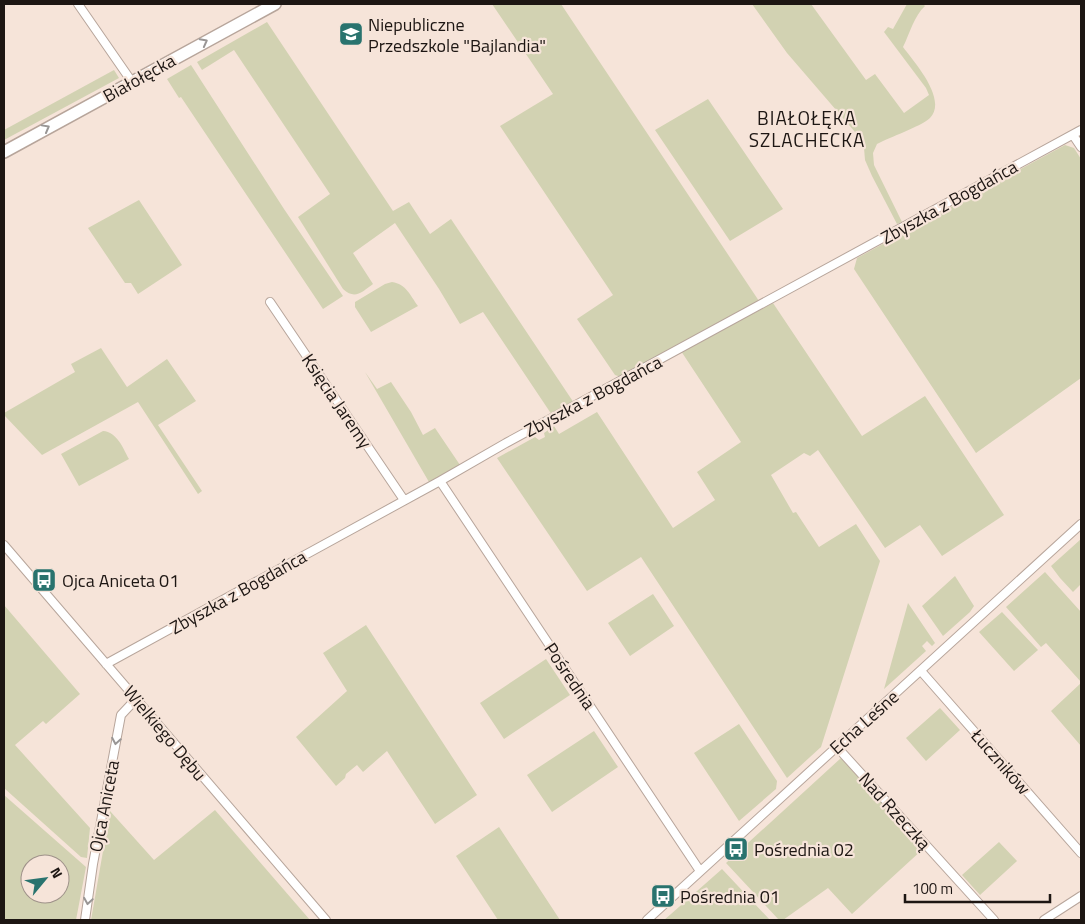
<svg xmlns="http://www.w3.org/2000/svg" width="1085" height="924" viewBox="0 0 1085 924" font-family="'Titillium Web',sans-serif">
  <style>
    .green { fill: #d2d2b2; fill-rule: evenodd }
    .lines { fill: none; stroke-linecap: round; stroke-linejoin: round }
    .street-casing { stroke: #b7a59b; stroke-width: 10 }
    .secondary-casing { stroke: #b7a59b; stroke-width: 14 }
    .street { stroke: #fff; stroke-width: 8 }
    .secondary { stroke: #fff; stroke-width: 11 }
    .oneway { stroke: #999695 }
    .labels { text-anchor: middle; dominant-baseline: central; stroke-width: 4.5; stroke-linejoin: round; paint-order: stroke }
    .poi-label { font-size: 18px; fill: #1d1613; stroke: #f6e4d9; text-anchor: start }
    .street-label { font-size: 18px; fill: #1d1613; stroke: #f6e4d9 }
    .neighbourhood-label { font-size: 19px; letter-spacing: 1px; fill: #1d1613; stroke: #f6e4d9 }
  </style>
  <rect width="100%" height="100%" fill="#f6e4d9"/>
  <path class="green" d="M492,4H561L759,301L621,377L615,375L577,319L613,295L500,126L553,94Z
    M752,4H811L866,80L875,74L904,113L929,95L926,88L884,32L888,27L893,29L907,4H923L925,6C914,16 910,33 903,47C914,62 948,99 930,118C920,127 890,137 877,144L873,153L874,165L902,222L897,224L872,176L865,160L864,148L855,132L787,53Z
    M267,22L393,211L409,202L430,234L451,219L574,403L552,415L483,312L460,324L439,289L395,223L353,253L373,284C362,292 355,300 343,289L298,217L330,194L234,50L202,70L197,62Z
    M191,65L284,209L343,296L323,309L181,97L179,98L167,79Z
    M114,70L119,78L4,140V130Z
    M708,99L783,209L730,241L655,130Z
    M1065,145L1074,148L1081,159V378L976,453L854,269L857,258Z
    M139,200L182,265L138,294L131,283H125L88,228Z
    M392,282C406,284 410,295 418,306L371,332L355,307V302L385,284Z
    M773,303L862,436L925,396L1004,515L942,556L920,525L885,548L818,450L810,456L804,453L771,475L793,513L796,512L819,547L856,524L880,561L821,747L787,778L641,557L587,591L497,458L535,437L539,440L545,437L544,433L554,426L559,434L597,412L673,528L715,500L697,472L741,442L681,351Z
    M101,348L127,387L167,359L196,401L158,425L202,491L198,494L138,402L42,455L4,415V413L75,372L71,364Z
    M365,372L377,389L391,382L411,412L423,435L435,428L460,465L429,482Z
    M103,431C117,432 123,448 129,459L79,486L61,454Z
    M1081,539V584L1073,592L1060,578L1051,566Z
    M1045,572L1081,612V682L1046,643L1041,647L1006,607Z
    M955,576L974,606L970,612L943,636L922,606Z
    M653,594L674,626L630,656L608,623Z
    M908,603L935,643L932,646L927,641L922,646L926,651L884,689Z
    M4,605L80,694L46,724L43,721L15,745L90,828L87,858L81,857L4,788Z
    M1002,612L1038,650L1014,671L979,632Z
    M366,625L477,795L435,824L387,751L363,772L357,765L346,774L345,778L336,786L296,737L347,691L323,653Z
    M546,659L570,695L504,739L480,703Z
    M1081,683V746L1051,711Z
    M940,708L960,730L926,761L906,738Z
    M739,724L777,781L776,789L739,821L694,753Z
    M594,731L618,767L552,812L527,775Z
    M841,758L923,849L852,914L828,888L783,920H779L726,863Z
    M4,795L86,867L76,920H4ZM30,864H60V894H30Z
    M215,810L310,920H195L193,919L192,920H91L110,811L154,860Z
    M499,827L560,920H498L456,856Z
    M999,842L1017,861L980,895L962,875Z
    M722,869L770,920H664L671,914Z"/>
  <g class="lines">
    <defs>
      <path id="street" d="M78,4L132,82
        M1073,135L1081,147
        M270,302L404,500
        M440,481L700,871
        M4,545L326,920
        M106,664L440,481L506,443L1081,130
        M921,671L1081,853
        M837,747L994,920
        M85,920L93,864L121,715L136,699
        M647,920L1081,524
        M1044,920L1081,896"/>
      <path id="secondary" d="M4,152L275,4"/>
    </defs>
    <use href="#street" class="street-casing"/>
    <use href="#secondary" class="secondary-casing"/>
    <use href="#street" class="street"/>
    <use href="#secondary" class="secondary"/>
  </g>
  <defs><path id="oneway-chevron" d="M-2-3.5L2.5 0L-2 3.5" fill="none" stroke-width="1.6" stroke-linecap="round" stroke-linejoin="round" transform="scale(1.25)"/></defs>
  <g class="oneway">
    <use href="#oneway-chevron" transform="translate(204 42) rotate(-28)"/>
    <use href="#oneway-chevron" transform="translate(46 128) rotate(-29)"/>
    <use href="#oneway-chevron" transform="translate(116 741) rotate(100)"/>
    <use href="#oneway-chevron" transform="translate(88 901) rotate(99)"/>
  </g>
  <defs>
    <symbol id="school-square" viewBox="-11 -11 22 22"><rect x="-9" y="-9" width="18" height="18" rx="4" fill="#29736e" stroke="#f6e4d9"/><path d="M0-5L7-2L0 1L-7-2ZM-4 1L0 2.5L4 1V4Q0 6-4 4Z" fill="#fff"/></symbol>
    <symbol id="bus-square" viewBox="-11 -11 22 22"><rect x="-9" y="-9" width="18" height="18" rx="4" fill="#29736e" stroke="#f6e4d9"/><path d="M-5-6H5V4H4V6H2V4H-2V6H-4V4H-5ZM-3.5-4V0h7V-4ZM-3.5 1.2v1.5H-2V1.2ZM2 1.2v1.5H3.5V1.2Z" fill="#fff"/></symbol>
  </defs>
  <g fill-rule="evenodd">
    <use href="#school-square" x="337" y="20" width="28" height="28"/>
    <use href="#bus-square" x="30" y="566" width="28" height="28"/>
    <use href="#bus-square" x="722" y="835" width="28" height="28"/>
    <use href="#bus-square" x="649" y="882" width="28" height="28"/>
  </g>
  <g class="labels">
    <g class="poi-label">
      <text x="368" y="24">Niepubliczne<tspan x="368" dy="21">Przedszkole "Bajlandia"</tspan></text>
      <text x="62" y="580">Ojca Aniceta 01</text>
      <text x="754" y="849">Pośrednia 02</text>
      <text x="680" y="896">Pośrednia 01</text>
    </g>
    <g class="street-label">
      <text transform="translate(139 78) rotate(-29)">Białołęcka</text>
      <text transform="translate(949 202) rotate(-29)">Zbyszka z Bogdańca</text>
      <text transform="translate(593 396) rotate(-28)">Zbyszka z Bogdańca</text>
      <text transform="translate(337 401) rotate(56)">Księcia Jaremy</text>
      <text transform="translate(238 592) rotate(-29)">Zbyszka z Bogdańca</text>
      <text transform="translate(570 676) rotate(56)">Pośrednia</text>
      <text transform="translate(864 722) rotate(-42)">Echa Leśne</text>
      <text transform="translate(165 733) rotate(50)">Wielkiego Dębu</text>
      <text transform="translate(1001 762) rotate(49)">Łuczników</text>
      <text transform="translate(104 806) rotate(-79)">Ojca Aniceta</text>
      <text transform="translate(895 811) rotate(48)">Nad Rzeczką</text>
    </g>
    <g class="neighbourhood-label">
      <text x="807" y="117">BIAŁOŁĘKA<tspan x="807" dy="22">SZLACHECKA</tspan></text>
    </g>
  </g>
  <rect width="1085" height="924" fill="none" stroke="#1d1613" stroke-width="10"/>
  <g transform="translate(45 879) rotate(61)"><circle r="24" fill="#f6e4d9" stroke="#9f928a"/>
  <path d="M0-4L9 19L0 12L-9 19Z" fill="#29736e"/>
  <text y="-8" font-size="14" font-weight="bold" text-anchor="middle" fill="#1d1613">N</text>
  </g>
  <path d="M905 894v8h145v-8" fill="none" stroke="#1d1613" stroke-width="2.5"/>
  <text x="912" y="894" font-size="15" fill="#1d1613" stroke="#f6e4d9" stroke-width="4" paint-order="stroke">100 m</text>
</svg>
